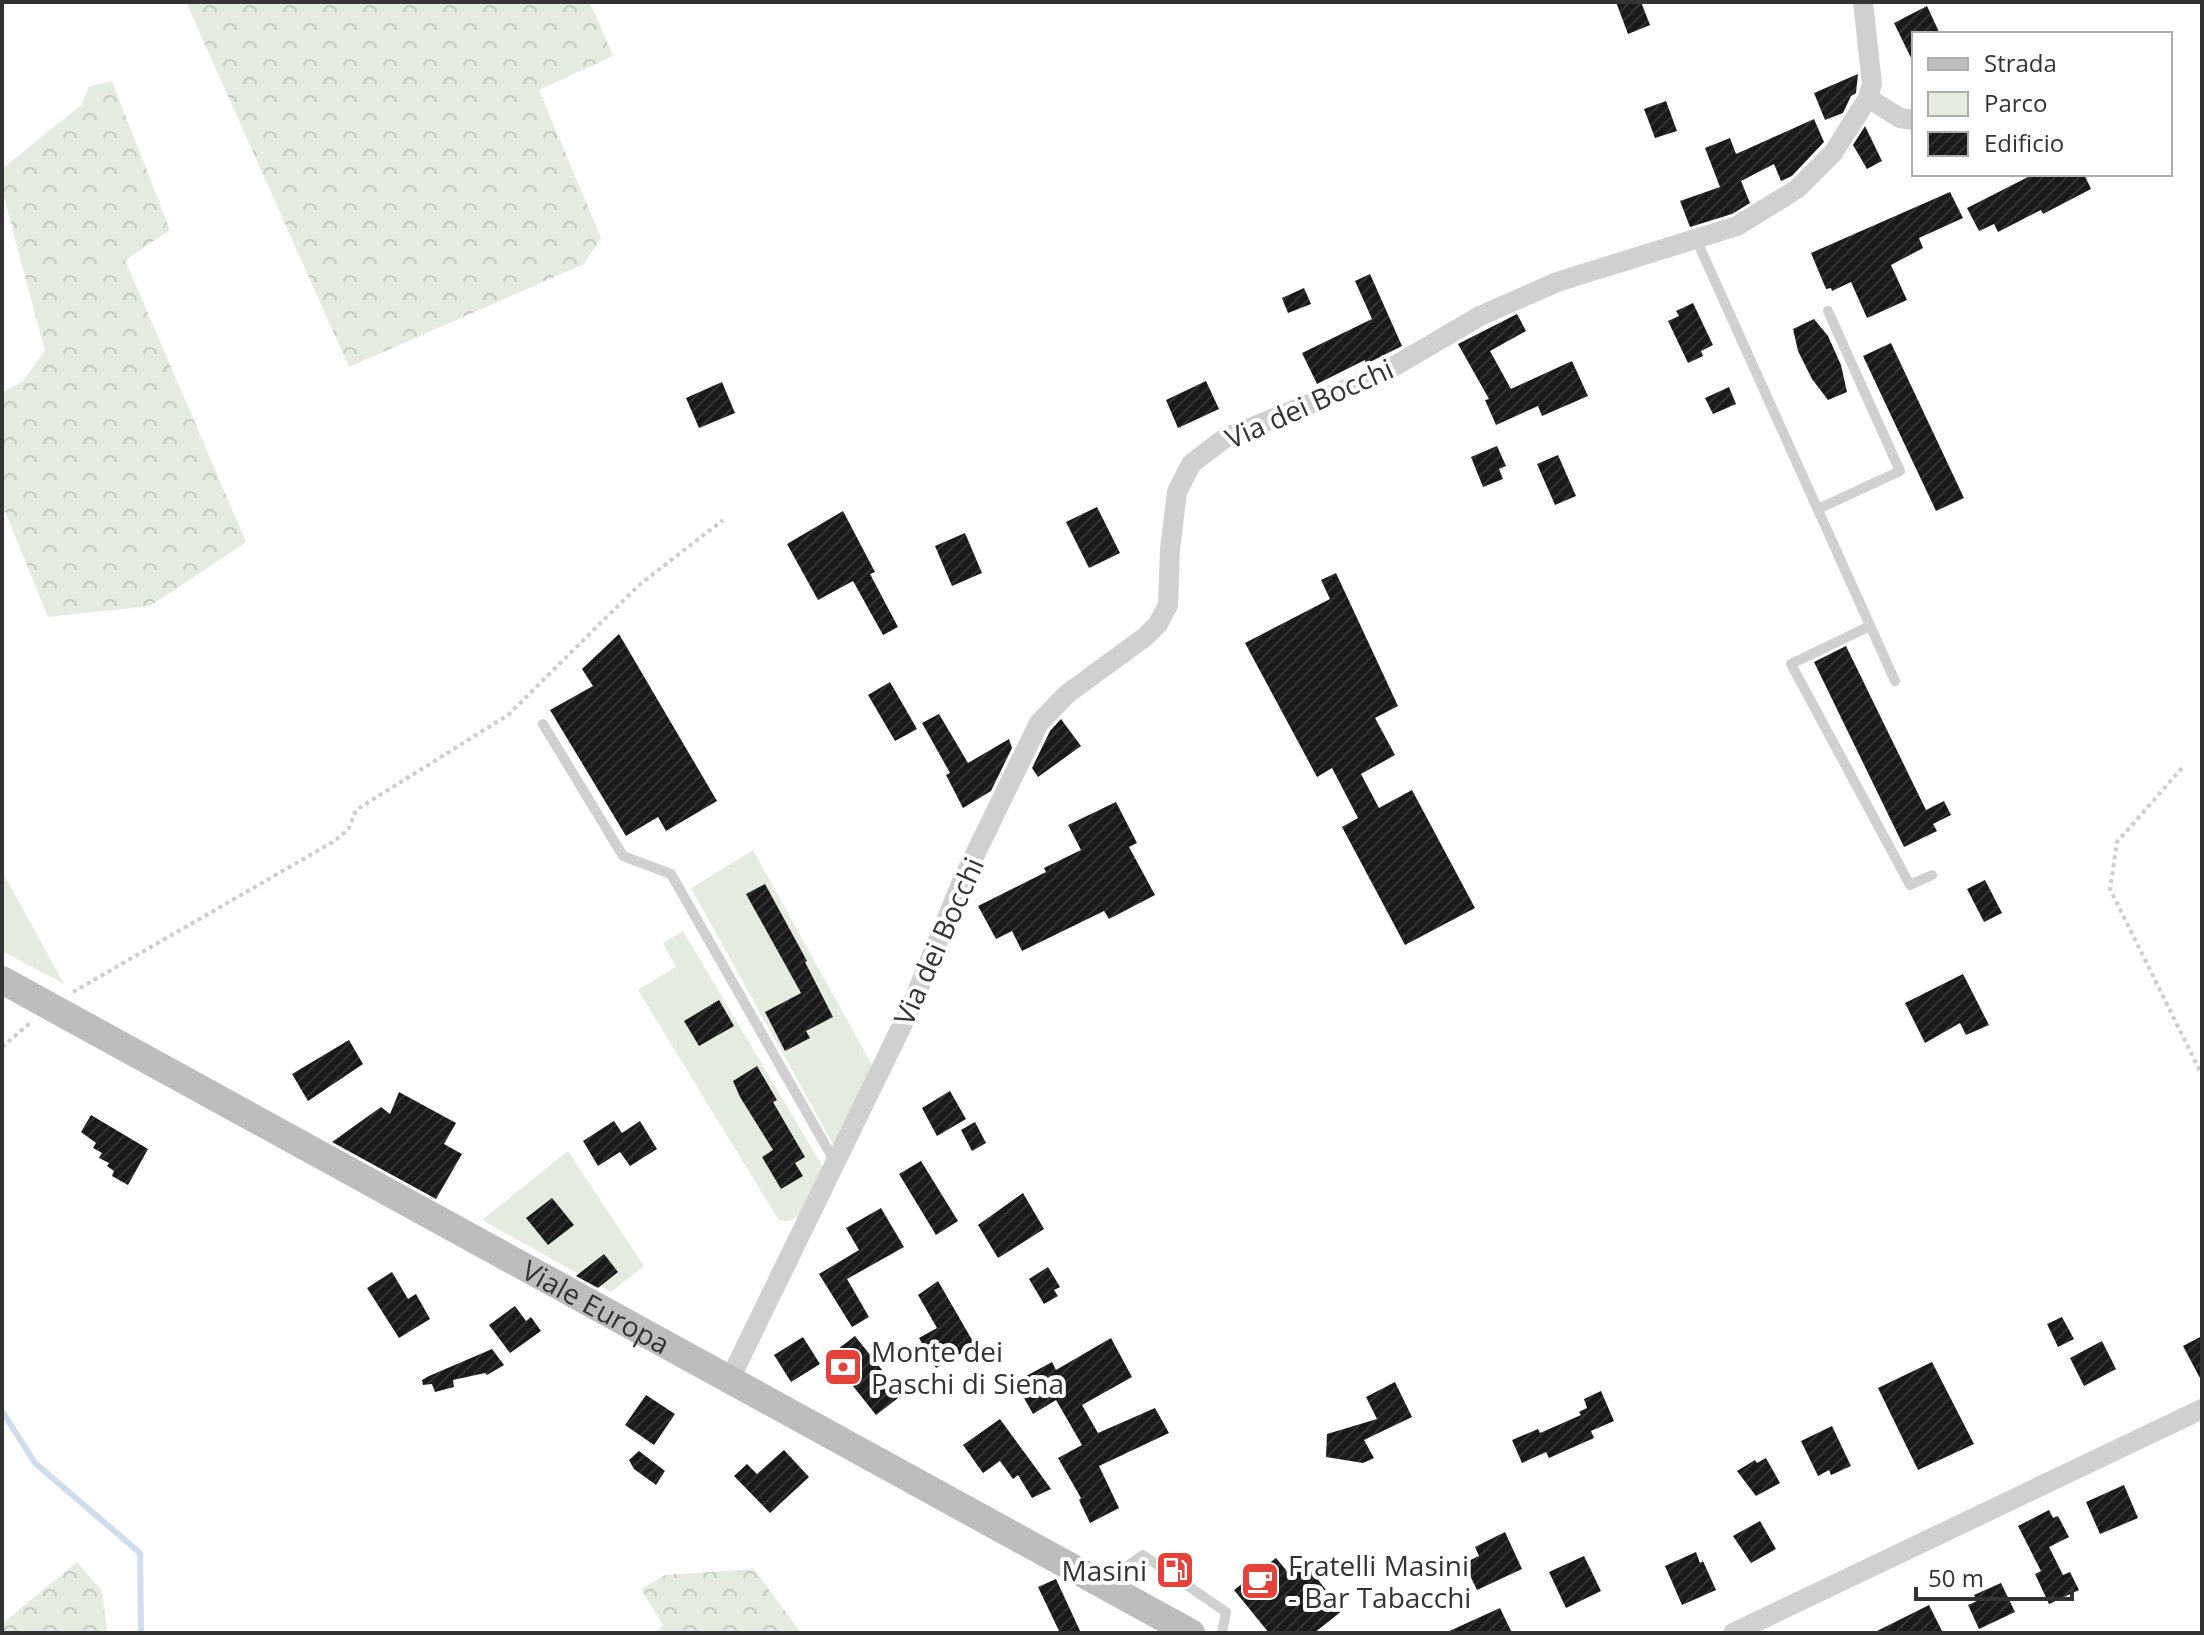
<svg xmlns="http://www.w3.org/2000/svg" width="2204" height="1635" viewBox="0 0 2204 1635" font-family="'Open Sans',sans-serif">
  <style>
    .forest { fill: url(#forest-crowns) }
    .green { fill: #e4ecdf }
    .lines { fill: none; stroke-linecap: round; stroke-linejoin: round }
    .stream { stroke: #cfdeee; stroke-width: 6 }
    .building { fill: url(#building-hatch) }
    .path { stroke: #cdcdcd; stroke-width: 4; stroke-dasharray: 4 4; stroke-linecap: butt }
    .service { stroke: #d0d0d0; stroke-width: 10 }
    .minor { stroke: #d0d0d0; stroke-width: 20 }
    .secondary { stroke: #bdbdbd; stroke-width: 28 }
    .labels { text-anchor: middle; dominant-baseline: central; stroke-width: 8; stroke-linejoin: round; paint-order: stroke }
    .street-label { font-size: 28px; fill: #333; stroke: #fff }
    .poi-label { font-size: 28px; fill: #333; stroke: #fff; text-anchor: start }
  </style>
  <defs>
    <pattern id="forest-crowns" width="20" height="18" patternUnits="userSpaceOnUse" patternTransform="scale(2)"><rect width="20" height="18" fill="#e4ecdf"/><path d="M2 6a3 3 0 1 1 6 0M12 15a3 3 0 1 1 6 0" fill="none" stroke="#c4cbc0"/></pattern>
    <pattern id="building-hatch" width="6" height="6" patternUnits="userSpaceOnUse" patternTransform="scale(2)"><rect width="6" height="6" fill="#1a1a1a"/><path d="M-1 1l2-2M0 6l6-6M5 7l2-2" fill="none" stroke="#333"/></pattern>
  </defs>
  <rect width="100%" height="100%" fill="#fff"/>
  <path class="forest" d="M186,2H590L613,56L539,90L601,238L584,264L349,367Z
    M112,81L170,230L125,260L246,542L150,606L48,617L2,504V393L23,381L45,351L2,190V169L81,105L89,87Z
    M77,1562L102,1591L107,1633H2V1624Z
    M754,1569L801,1633H655L663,1625L641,1589L665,1575Z"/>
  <path class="green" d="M753,850L872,1065L834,1146L691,888Z
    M2,871L64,984L2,951Z
    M683,931L823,1167C814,1186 804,1231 778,1219L638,990L676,967L663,943Z
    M568,1151L644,1266L611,1292L482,1220Z"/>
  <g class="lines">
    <path class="stream" d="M2,1411L35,1463L140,1553L141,1633"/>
  </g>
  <path class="building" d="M1616,2H1641L1650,25L1628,34Z
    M1927,6L1940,34H1914V64L1894,23Z
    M1858,74L1856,93L1851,96L1843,113L1825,120L1814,93Z
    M1666,101L1677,131L1655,138L1644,109Z
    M1814,119L1824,142L1792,176L1781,181L1774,164L1741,181L1750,203L1732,214L1690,227L1680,201L1720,187L1705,148L1730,138L1736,154Z
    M1865,126L1882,161L1867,169L1853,145Z
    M2034,174H2084L2091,189L2043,214L2041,210L1998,232L1994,224L1979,231L1967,208Z
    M1950,192L1963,218L1919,238L1923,248L1891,265L1907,300L1867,318L1851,282L1832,291L1831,288L1826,289L1811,253Z
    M1370,274L1402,346L1366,364L1365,360L1317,384L1302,353L1372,319L1355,281Z
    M1304,288L1311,304L1288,313L1282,298Z
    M1693,303L1713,345L1701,351L1703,356L1688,363L1668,321L1679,316L1676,311Z
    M1517,314L1526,331L1490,351L1511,389L1572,361L1588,396L1542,416L1538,406L1496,425L1485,400L1489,399L1458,344Z
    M1814,319L1828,336L1841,365L1847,392L1828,400L1812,379L1798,351L1793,329Z
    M1891,343L1964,498L1936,511L1863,356Z
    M1206,381L1219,409L1178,428L1166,400Z
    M722,382L735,413L699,428L686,398Z
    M1729,387L1736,404L1713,414L1705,398Z
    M1497,446L1506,466L1499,469L1503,479L1483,487L1471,457Z
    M1558,455L1576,496L1555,505L1537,464Z
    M1097,507L1120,553L1089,568L1066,522Z
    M843,511L875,572L870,574L898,627L883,635L853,581L818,600L787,544Z
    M965,533L982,573L952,586L935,546Z
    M1336,573L1398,706L1375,718L1395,755L1361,774L1379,808L1412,790L1475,908L1405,945L1342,827L1358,818L1332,768L1317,777L1245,643L1330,599L1321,580Z
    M619,634L717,801L666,831L658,817L626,836L550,710L593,686L582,669Z
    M1846,646L1926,810L1944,801L1951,815L1933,824L1937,831L1904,847L1814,662Z
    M890,682L917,729L895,741L868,695Z
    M939,714L968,763L1009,739L1012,748L991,791L963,808L946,775L950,773L922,723Z
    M1061,719L1081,746L1038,777L1032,768L1050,731Z
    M1116,802L1137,843L1129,847L1155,895L1109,919L1104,911L1022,951L1012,931L996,939L978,906L1046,872L1044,868L1081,850L1068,825Z
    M1985,880L2002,913L1984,922L1967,889Z
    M765,884L807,961L805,962L833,1017L806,1031L810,1038L785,1051L765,1012L801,993L746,894Z
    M1963,974L1989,1025L1966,1035L1960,1023L1925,1043L1905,1003Z
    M719,1000L734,1026L699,1046L684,1021Z
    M349,1040L363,1064L308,1101L292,1074Z
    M757,1066L777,1100L773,1102L805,1157L795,1163L803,1176L781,1189L762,1157L773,1150L740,1097L733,1081Z
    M950,1091L966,1119L937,1136L922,1108Z
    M399,1092L456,1123L444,1144L462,1154L436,1199L332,1142L381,1107L390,1114Z
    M91,1115L148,1149L128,1185L112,1176L114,1171L107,1166L109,1163L99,1158L102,1153L93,1148L96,1143L81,1132Z
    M614,1121L622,1133L640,1121L657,1149L630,1166L620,1152L598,1166L583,1141Z
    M975,1122L986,1143L972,1151L961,1130Z
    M921,1161L958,1221L936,1235L899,1174Z
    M1023,1193L1044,1229L998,1258L978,1225Z
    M552,1198L574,1225L548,1245L526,1218Z
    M881,1208L904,1247L847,1279L869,1317L852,1327L819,1274L859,1250L846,1228Z
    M604,1254L618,1272L598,1288L576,1276Z
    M1048,1267L1060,1287L1054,1290L1058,1296L1044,1304L1029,1279Z
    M392,1272L408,1299L416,1294L430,1319L399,1338L367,1288Z
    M938,1281L975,1345L936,1368L919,1338L937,1328L918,1295Z
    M515,1306L526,1321L531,1317L541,1331L510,1353L489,1325Z
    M2062,1317L2074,1339L2058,1347L2047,1324Z
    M855,1336L902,1395L876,1415L829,1356Z
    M2202,1336V1382L2183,1346Z
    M803,1337L820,1364L791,1382L774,1355Z
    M1111,1338L1132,1377L1082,1405L1098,1433L1155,1408L1169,1433L1099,1466L1119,1508L1090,1523L1079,1500L1081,1498L1058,1458L1082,1445L1056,1400L1033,1414L1015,1382L1052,1362L1056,1370Z
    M2102,1341L2116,1369L2084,1386L2070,1358Z
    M492,1349L504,1365L487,1375L485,1373L453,1380L454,1387L435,1392L432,1384L423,1385L422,1380L429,1376Z
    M1932,1362L1974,1444L1918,1470L1878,1388Z
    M1395,1382L1412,1417L1364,1440L1374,1458L1363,1463L1326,1457L1327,1434L1377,1419L1366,1397Z
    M1601,1391L1614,1421L1591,1431L1594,1438L1549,1458L1546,1452L1522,1463L1512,1440L1538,1429L1540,1433L1581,1415L1579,1412L1587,1408L1584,1399Z
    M646,1395L675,1414L654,1445L625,1425Z
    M1000,1419L1038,1471L1051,1489L1032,1498L1018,1475L1013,1479L1000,1461L983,1473L963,1445Z
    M1832,1426L1851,1466L1831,1475L1829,1470L1818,1476L1801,1441Z
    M784,1450L809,1477L770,1513L734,1476L747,1464L757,1474Z
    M639,1451L665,1471L656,1485L634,1469L629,1460Z
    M1766,1458L1780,1483L1756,1496L1737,1471L1755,1460L1757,1463Z
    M2124,1485L2138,1518L2100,1534L2086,1502Z
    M2049,1510L2053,1518L2058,1516L2069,1537L2049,1547L2063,1575L2070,1572L2079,1590L2049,1604L2035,1574L2041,1571L2018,1526Z
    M1760,1521L1776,1549L1751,1563L1733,1536Z
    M1505,1532L1522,1569L1477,1590L1464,1563L1479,1556L1475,1547Z
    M1696,1552L1700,1563L1703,1561L1716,1590L1682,1605L1665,1566Z
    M1584,1556L1601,1591L1566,1608L1549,1572Z
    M1276,1558L1291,1576L1306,1564L1342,1611L1314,1633H1269L1234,1590Z
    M1056,1579L1081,1633H1060L1038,1587Z
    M2001,1583L2015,1612L1979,1629L1968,1605L1977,1601L1974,1595Z
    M1929,1605L1943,1633H1873Z
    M1500,1608L1512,1633H1445Z"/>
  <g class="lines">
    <path class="path" d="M2182,768L2117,842L2110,889L2202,1075
      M73,992L333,842L348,830L356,810L508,715L639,585L723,520
      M2,1047L30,1023"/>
    <path class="service" d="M1696,239L1895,681
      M1818,509L1900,471L1828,311
      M1870,626L1791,664L1910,885L1932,875
      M543,724L623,856L671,874L835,1162
      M1103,1583L1143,1555L1226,1612L1222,1633"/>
    <path class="minor" d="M1868,98L1900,118L1914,120
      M730,1379L911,1007L963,879L1039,723L1067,694L1145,637L1158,624L1168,605L1170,549L1177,492L1191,464L1225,438L1376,377L1480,316L1557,282L1737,226L1797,189L1833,153L1868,98L1872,84L1863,2
      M1733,1633L2202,1409"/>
    <path class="secondary" id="s1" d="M2,980L1191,1633"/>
  </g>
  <defs>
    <symbol id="bank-square" viewBox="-11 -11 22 22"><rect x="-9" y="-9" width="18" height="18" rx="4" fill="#e5433a" stroke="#fff"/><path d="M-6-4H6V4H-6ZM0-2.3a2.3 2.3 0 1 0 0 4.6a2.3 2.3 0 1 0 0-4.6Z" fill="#fff"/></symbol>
    <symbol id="fuel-square" viewBox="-11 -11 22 22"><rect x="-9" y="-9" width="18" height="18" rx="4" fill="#e5433a" stroke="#fff"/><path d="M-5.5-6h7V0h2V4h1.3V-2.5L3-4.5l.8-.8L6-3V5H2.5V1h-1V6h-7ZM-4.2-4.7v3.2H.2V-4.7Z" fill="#fff"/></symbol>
    <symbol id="cafe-square" viewBox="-11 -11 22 22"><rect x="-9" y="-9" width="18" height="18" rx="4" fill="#e5433a" stroke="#fff"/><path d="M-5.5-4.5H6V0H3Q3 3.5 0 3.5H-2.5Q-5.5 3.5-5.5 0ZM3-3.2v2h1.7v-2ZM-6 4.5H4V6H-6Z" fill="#fff"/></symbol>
  </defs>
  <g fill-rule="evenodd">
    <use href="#bank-square" x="821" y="1345" width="44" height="44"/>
    <use href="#fuel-square" x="1153" y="1548" width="44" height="44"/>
    <use href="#cafe-square" x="1238" y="1559" width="44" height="44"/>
  </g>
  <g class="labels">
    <g class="street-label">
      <text transform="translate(1309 403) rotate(-24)">Via dei Bocchi</text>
      <text transform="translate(938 941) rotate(-66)">Via dei Bocchi</text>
      <text stroke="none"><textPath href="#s1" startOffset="678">Viale Europa</textPath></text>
    </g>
    <g class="poi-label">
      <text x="871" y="1351">Monte dei<tspan x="871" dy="32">Paschi di Siena</tspan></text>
      <text x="1288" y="1565">Fratelli Masini<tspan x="1288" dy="32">- Bar Tabacchi</tspan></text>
      <text x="1147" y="1570" text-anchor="end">Masini</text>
    </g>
  </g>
  <rect width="2204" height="1635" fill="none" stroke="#333333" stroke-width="8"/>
  <rect x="1912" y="32" width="260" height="144" fill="#ffffff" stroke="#adadad" stroke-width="2"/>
  <rect x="1928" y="58" width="40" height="12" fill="#bdbdbd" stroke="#adadad" stroke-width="2"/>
  <text x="1984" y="72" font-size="24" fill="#333333">Strada</text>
  <rect x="1928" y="92" width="40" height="24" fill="#e4ecdf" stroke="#adadad" stroke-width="2"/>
  <text x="1984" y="112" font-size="24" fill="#333333">Parco</text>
  <rect x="1928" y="132" width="40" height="24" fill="url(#building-hatch)" stroke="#adadad" stroke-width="2"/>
  <text x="1984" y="152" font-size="24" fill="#333333">Edificio</text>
  <path d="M1916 1587v12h156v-12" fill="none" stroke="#333333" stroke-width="4"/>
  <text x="1928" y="1587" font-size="24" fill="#333333" stroke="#ffffff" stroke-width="6" paint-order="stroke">50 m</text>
</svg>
